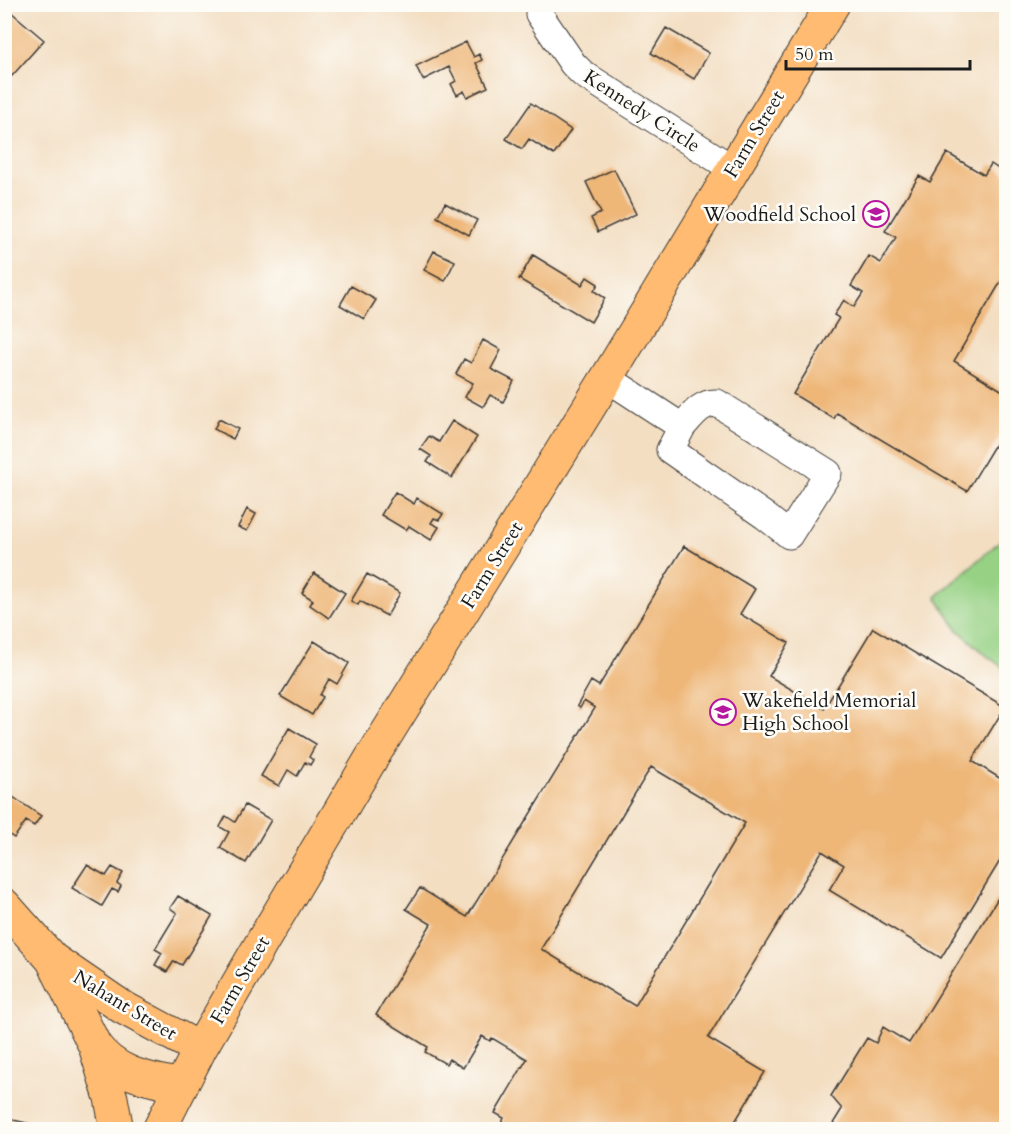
<svg xmlns="http://www.w3.org/2000/svg" width="1011" height="1134" viewBox="0 0 1011 1134" font-family="Cardo,serif">
  <style>
    .green { fill: #96d184; stroke: #597650; stroke-width: 1.5 }
    .building { fill: #eeb677; fill-rule: evenodd }
    .lines { fill: none; stroke-linecap: round; stroke-linejoin: round }
    .minor-casing { stroke: #3c3935; stroke-width: 29 }
    .major-casing { stroke: #3c3935; stroke-width: 35 }
    .minor { stroke: #fff; stroke-width: 27 }
    .major { stroke: #ffbb71; stroke-width: 33 }
    .labels { text-anchor: middle; dominant-baseline: central; stroke-width: 5; stroke-linejoin: round; paint-order: stroke }
    .street-label { font-size: 20px; fill: #1c1c1c; stroke: #fdfcf7 }
    .poi-label { font-size: 20px; fill: #1c1c1c; stroke: #fdfcf7; text-anchor: end }
  </style>
  <rect width="100%" height="100%" fill="#fdfcf7"/>
  <filter id="ink" filterUnits="userSpaceOnUse"><feTurbulence type="fractalNoise" baseFrequency=".0167" numOctaves="2"/><feDisplacementMap in="SourceGraphic" scale="12" xChannelSelector="R" yChannelSelector="G"/><feConvolveMatrix kernelMatrix="1 2 1 2 8 2 1 2 1" color-interpolation-filters="sRGB"/></filter>
  <filter id="wash" filterUnits="userSpaceOnUse"><feTurbulence type="fractalNoise" baseFrequency=".008" numOctaves="4" result="noise"/><feDisplacementMap in="SourceGraphic" scale="24" xChannelSelector="R" yChannelSelector="G"/><feGaussianBlur stdDeviation="1.35" result="paint"/><feColorMatrix in="noise" values="0 0 0 0 0 0 0 0 0 0 0 0 0 0 0 0 0 1.4 0 .05"/><feComposite in="paint" operator="in"/></filter>
  <g filter="url(#wash)">
    <rect width="100%" height="100%" fill="#f3dec2"/>
    <path class="green" d="M1006,536V670L986,655L958,630L936,597Z"/>
    <g id="blocks">
      <path class="building" d="M4,6L44,40L12,76L4,69Z
        M666,28L709,53L694,79L651,53Z
        M466,42L474,57L479,54L482,60L476,63L488,87L467,97L464,91L457,95L451,84L456,81L449,67L423,80L416,66Z
        M531,103L571,130L554,155L529,139L522,149L506,139Z
        M947,153L984,175L991,164L1006,174V273L954,361L1006,393V426L967,491L837,413L834,419L793,394L839,318L834,315L844,300L854,307L863,293L851,286L869,256L881,263L896,237L885,231L919,176L930,182Z
        M614,169L636,214L598,232L591,218L601,213L586,182Z
        M445,203L477,220L469,235L437,217Z
        M434,251L455,261L445,281L424,270Z
        M533,255L582,285L587,277L598,284L594,291L605,298L591,322L519,279Z
        M351,286L376,300L364,319L340,305Z
        M483,340L501,350L491,369L514,381L503,402L490,395L483,407L465,397L473,383L456,374L464,359L471,363Z
        M219,419L238,429L233,439L214,429Z
        M452,421L477,437L452,478L427,462L431,456L420,449L429,436L439,442Z
        M395,492L414,504L417,498L443,514L439,520L434,518L431,523L439,527L431,540L409,526L406,530L381,515Z
        M247,509L256,514L247,531L238,527Z
        M684,546L755,589L740,614L789,643L769,676L824,709L873,628L1005,707L972,761L1006,782V851L941,958L829,890L844,865L822,851L708,1038L765,1072L730,1130H498L504,1118L495,1113L527,1059L492,1038L490,1041L482,1036L463,1068L449,1059L446,1064L425,1052L428,1047L376,1015L431,924L406,909L420,888L467,917L595,708L584,701L580,708L577,706L591,681L599,686ZM651,767L745,823L635,1006L541,949Z
        M314,573L345,593L329,618L310,605L313,600L302,593Z
        M367,574L400,593L387,616L360,601L358,605L351,601Z
        M314,641L349,663L337,684L329,679L320,695L323,697L312,715L280,696Z
        M289,728L316,744L309,757L313,760L310,765L305,762L297,776L288,770L279,786L261,776Z
        M4,791L41,816L34,826L26,821L14,838L4,831Z
        M245,805L271,820L246,863L220,848L229,832L220,827L226,816L235,822Z
        M87,865L106,876L112,867L123,873L117,883L121,886L118,892L112,889L102,906L72,888Z
        M1006,885V1130H829L842,1109L831,1096L867,1038L876,1043L883,1027L909,1043Z
        M178,896L212,916L182,965L174,961L167,972L155,965L162,953L155,949L177,913L170,908Z
        M9,1119L40,1126L39,1130H7Z"/>
    </g>
  </g>
  <g filter="url(#ink)">
    <use href="#blocks" fill-opacity="0" stroke="#3c3935" stroke-width="1.5"/>
    <g class="lines">
      <defs>
        <path id="minor" d="M539,14L573,64L583,74L733,169
          M607,378L682,427C692,416 701,402 717,403L828,473L789,535L765,516L670,450L682,427"/>
        <path id="major" d="M4,905L52,959L122,1007L200,1049
          M53,961L95,1046L111,1098L117,1130
          M95,1046C117,1075 146,1078 180,1086
          M159,1130L200,1049L265,937L371,759L607,378L833,4"/>
      </defs>
      <use href="#minor" class="minor-casing"/>
      <use href="#major" class="major-casing"/>
      <use href="#minor" class="minor"/>
      <use href="#major" class="major"/>
    </g>
  </g>
  <defs>
    <symbol id="school-ring" viewBox="-11 -11 22 22"><circle r="9.5" fill="#fdfcf7" stroke="#b5179e" stroke-width="1.5"/><path d="M0-5L7-2L0 1L-7-2ZM-4 1L0 2.5L4 1V4Q0 6-4 4Z" fill="#b5179e"/></symbol>
  </defs>
  <g fill-rule="evenodd">
    <use href="#school-ring" x="861" y="199" width="30" height="30"/>
    <use href="#school-ring" x="708" y="697" width="30" height="30"/>
  </g>
  <g class="labels">
    <g class="street-label">
      <text transform="translate(642 111) rotate(33)">Kennedy Circle</text>
      <text transform="translate(754 134) rotate(-59)">Farm Street</text>
      <text transform="translate(492 565) rotate(-58)">Farm Street</text>
      <text transform="translate(240 980) rotate(-60)">Farm Street</text>
      <text transform="translate(125 1005) rotate(31)">Nahant Street</text>
    </g>
    <g class="poi-label">
      <text x="856" y="214">Woodfield School</text>
      <text x="742" y="700" text-anchor="start">Wakefield Memorial<tspan x="742" dy="23">High School</tspan></text>
    </g>
  </g>
  <rect width="1011" height="1134" fill="none" stroke="#fdfcf7" stroke-width="24"/>
  <path d="M786 60v9h184v-9" fill="none" stroke="#1c1c1c" stroke-width="3"/>
  <text x="795" y="60" font-size="18" fill="#1c1c1c" stroke="#fdfcf7" stroke-width="4.5" paint-order="stroke">50 m</text>
</svg>
